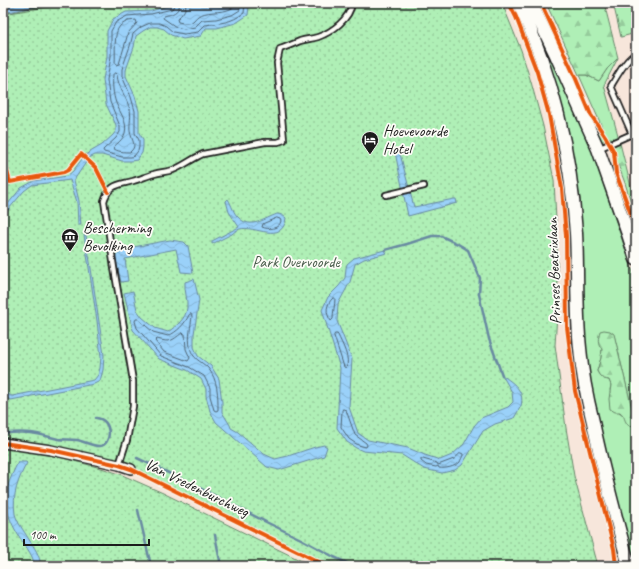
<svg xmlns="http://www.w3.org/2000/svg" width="639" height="569" viewBox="0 0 639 569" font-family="Caveat,sans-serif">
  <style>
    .grass { fill: #afefb6; stroke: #668669; fill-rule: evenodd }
    .forest { fill: url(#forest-firs); stroke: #668669 }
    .park { fill: url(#park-dots); stroke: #668669 }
    .water { fill: url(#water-waves); stroke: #6889a1 }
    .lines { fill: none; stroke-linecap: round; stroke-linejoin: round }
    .shore { stroke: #4e6474; stroke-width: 1 }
    .stream { stroke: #6889a1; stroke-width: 2.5 }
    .lane-casing { stroke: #1c1c1c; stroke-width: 8 }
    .street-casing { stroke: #1c1c1c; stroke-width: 12 }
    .secondary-casing { stroke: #1c1c1c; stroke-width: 15 }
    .lane { stroke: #fdfcf7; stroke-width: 4.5 }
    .street { stroke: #fdfcf7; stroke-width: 9 }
    .secondary { stroke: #fdfcf7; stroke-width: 12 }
    .cycleway-casing { stroke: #fdfcf7; stroke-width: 6 }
    .cycleway { stroke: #e8590c; stroke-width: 4 }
    .labels { text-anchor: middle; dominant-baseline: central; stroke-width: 3.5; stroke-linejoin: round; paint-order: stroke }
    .poi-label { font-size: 16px; fill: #1c1c1c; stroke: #fdfcf7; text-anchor: start }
    .park-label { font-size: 16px; fill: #485b4a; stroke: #fdfcf7 }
    .street-label { font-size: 16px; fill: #1c1c1c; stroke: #fdfcf7 }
  </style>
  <defs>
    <pattern id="forest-firs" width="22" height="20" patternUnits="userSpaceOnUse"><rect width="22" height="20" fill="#afefb6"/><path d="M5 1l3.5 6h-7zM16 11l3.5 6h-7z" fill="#96cc9c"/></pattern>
    <pattern id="park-dots" width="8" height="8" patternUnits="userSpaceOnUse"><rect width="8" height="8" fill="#afefb6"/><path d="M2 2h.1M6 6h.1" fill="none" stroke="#96cc9c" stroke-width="1.8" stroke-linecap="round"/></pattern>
    <pattern id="water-waves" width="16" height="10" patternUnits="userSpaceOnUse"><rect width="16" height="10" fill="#9ad1f9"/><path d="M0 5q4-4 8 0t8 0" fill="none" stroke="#84b3d5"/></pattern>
  </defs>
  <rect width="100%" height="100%" fill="#f7e6db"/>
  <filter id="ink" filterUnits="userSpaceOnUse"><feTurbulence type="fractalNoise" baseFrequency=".025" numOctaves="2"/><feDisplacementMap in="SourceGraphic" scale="8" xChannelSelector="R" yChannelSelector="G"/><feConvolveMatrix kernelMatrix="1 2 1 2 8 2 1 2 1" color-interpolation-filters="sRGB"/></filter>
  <g filter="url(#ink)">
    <path class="grass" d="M527,3L587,136L631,266L636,283V566H635L604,449L585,368L580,198L568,140ZM610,331L614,335L636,425L619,412L610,390L611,385L609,380C602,379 600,377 597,371L601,358L602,349Z
      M536,3H538L592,121L607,140C603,142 601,141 598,138Z
      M618,58L604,85L619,139L607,138L579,75H586L599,81L607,69Z"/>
    <path class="forest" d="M54,3H98L3,16V14Z
      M546,3H604L618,58L607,69L599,81L586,75H579Z
      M613,3H631L636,23V33L621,37Z
      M608,138L619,139L636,207V218L625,183Z
      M604,330L610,331L614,334L636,425L629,426C623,420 626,417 620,412H615L610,409L609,399L611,385L609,380C602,379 600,377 597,371L601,358L602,349C597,343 598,339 600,331Z"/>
    <path class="park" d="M72,3H502L521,50L531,82L543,126L554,180L557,240L558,299L555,345L566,428L574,476L598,566H325L272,538L123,466L55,448L3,437V14Z
      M3,447L59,457L101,468L120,474L163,493L312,566H3Z"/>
    <path class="water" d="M3,3H54L3,13Z
      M177,3H248L249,6L248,15L236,23L217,28H206L201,36L183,39L171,35L164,29L157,27H150L143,31L136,36L134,47L126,70V76L135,96L139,111V133L143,139V147L142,153L137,160L131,161H122L102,155H95L89,158L74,180L79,201L81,225H78L77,202L70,180L32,185L24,191L3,216V210L21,188L34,181L67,176L73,171L85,155L102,145L113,135L116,131V125L106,104L103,80L107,56V31L113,19L126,12L151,11Z
      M399,150L414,207L454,199H456L457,203L408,216L395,152Z
      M228,199C232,205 233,213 239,218C249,228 261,221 272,216C272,216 277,214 277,214C281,214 284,216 286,218C283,245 254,225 240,229C237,230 234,232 232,234C225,237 219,241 212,244V241L239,227L229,212L226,201Z
      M84,235H86L104,355L103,370L100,381L94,384L11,400L6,398L3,395V388C4,393 7,394 12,396L94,380L98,375L100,368L101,357L97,321Z
      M170,240L184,242L188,246L193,273L181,272L176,249L125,259L128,281L121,282L115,257L118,253L128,248Z
      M385,250L387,253L364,259L355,264L350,282L338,304L337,321L352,359L349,407L358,433L368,440L408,448L425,455L440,460L452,455L464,444L474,426L481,418L508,407L513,402L512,392L502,375C513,383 525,390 521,406C519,410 516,414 514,418L495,424L483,431L462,465L455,470L442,473L424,469L402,455L363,451L356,448L347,442L337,428L340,368L322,310L328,297L339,286L345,278L346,268L347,264L354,258Z
      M194,279L199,300L194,334V347L198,356L211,366L219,379L222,402V412L230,425L231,428L238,432L264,454L275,459L288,456L315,447L324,445L327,447L324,456L279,470L267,467L216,422L210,411L206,396V389L201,379L187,370L159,359L133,330L124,293L133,291L137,310L142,317L155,328L168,332C176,326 186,319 187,308C188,300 184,290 185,282Z
      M18,462H26L27,463C18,479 12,495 15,514C17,522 24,531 28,538C35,549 39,553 41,566H34C34,556 27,549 22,541C12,526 2,506 7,488C10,479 14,470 18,462Z"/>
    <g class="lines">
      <path class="shore" d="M175,3L174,6L172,9L151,14L127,16L116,22L111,31V56L107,80L110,102L120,126V132L116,138L104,149L103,150L104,152L122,157H131L134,156L138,151L139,147V140L135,133V111L131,97L122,76V69L130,46L133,34L141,27L150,23H159L166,26L173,32L184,34L198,32L205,25C220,23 231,23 244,13L245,3
        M180,3C179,13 172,14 164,16L163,18L176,27L184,29L195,27L202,20L216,19L232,15L240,10V3
        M186,3C186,11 182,14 177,19L178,22C183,23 189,24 193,21C196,18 197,16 200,15C211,10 224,14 234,7V3
        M128,21L136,20L137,23L128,33L125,44L119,64L116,65L115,63C116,53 113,33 120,26C122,24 126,22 128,21Z
        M115,73L117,75C118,87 127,98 130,110C132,118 128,127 131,135C133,143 137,146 130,152C125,152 117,152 113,148C117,143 123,140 125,133C128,122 120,113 116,103C113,95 112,83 113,75Z
        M277,218L280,219L281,221C279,229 269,230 262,227L263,224Z
        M333,298H335C335,305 333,312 333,319L331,321C325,313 326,304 333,298Z
        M191,314L192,316C191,326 188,337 190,347C193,360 200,360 208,368C218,380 218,395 218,410L216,411L214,410L210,396V388L204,376L189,367L161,356L137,328L135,321L136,319H138L153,332L168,336C177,332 185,324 189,315Z
        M182,333L185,334L186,349L190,358L188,361L164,352L155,341L157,339C171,343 171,341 182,333Z
        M335,334H337L338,335C342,344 351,359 346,368L344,367L334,336Z
        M343,409L346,410L355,435L366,443L367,445L366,447L358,445L349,439L341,427L342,411Z
        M461,453L463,454V455C463,456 460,461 460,462C455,467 445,469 439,468L438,466L436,467L426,465L421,461V459H423L437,463L438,465L454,459Z"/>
      <path class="stream" d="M385,250L407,244L432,236H441L458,244L468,250L480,278L479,294L489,339L502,375
        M3,433C12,433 22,432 31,433C40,434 49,437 58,439C64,440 70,439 77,440C83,441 95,447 100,446C112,445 113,419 96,418
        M137,458L196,486L266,522L301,539L334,557L353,566
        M138,510L151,566
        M215,535L221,566"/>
      <defs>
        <path id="lane" d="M598,149L632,134L611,86C616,78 627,57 636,54
          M386,195L424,186
          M119,465L127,440L133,406V381L114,268L104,201C109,184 119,185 133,181C140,179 147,176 154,174C160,172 167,172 173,170C184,166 193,158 203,154L265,142H278L284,140L277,63L280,49C286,47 293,44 300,41C306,39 312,39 318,37C332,32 350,19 352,3"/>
        <path id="street" d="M3,443L51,450L119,465L131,469"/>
        <path id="secondary" d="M519,3C552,75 571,154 576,233C578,272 576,310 580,348C582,373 587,398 593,422C603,471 616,518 629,566
          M531,3L556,55L598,149L628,234L636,259"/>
      </defs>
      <use href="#lane" class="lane-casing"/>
      <use href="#street" class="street-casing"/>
      <use href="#secondary" class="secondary-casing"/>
      <use href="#lane" class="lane"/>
      <use href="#street" class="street"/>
      <use href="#secondary" class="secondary"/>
      <defs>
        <path id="cycleway" d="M509,3L516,17L537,72L549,115L562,189L566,236L567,327L575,391L614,549L616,566
          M541,3L576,79L591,115L605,136L614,152L616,173L636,228
          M3,142L5,153L6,168L10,182L64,172L68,170L81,154L96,168L108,192
          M3,443L51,450L119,465L131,469L327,566"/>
      </defs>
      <use href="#cycleway" class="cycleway-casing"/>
      <use href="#cycleway" class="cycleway"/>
    </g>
  </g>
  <defs>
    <symbol id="hotel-pin" viewBox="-11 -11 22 30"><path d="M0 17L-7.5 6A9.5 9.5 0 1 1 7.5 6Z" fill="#1c1c1c" stroke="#fdfcf7"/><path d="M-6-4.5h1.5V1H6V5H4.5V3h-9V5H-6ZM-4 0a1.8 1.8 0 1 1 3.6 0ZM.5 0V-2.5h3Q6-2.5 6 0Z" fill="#fff"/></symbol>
    <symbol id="museum-pin" viewBox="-11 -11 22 30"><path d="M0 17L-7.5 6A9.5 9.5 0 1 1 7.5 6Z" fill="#1c1c1c" stroke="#fdfcf7"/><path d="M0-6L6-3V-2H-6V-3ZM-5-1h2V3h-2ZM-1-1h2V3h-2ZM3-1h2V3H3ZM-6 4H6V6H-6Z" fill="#fff"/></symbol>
  </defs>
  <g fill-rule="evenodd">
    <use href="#hotel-pin" x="360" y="130" width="20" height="27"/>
    <use href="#museum-pin" x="60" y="227" width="20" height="27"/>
  </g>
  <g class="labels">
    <g class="poi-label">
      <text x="383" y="131">Hoevevoorde<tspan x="383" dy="18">Hotel</tspan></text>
      <text x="83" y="228">Bescherming<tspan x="83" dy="18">Bevolking</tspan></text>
    </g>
    <g class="park-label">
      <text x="296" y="262">Park Overvoorde</text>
    </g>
    <g class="street-label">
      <text transform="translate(554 271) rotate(-92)">Prinses Beatrixlaan</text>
      <text transform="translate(197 488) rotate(26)">Van Vredenburchweg</text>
    </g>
  </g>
  <rect width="639" height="569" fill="none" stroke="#fdfcf7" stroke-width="16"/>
  <rect x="8" y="8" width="623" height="553" fill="none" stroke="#1c1c1c" stroke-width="1.5" filter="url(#ink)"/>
  <path d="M24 539v6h125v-6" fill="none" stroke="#1c1c1c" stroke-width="2"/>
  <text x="30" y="539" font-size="12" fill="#1c1c1c" stroke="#fdfcf7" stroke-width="3" paint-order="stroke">100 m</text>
</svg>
